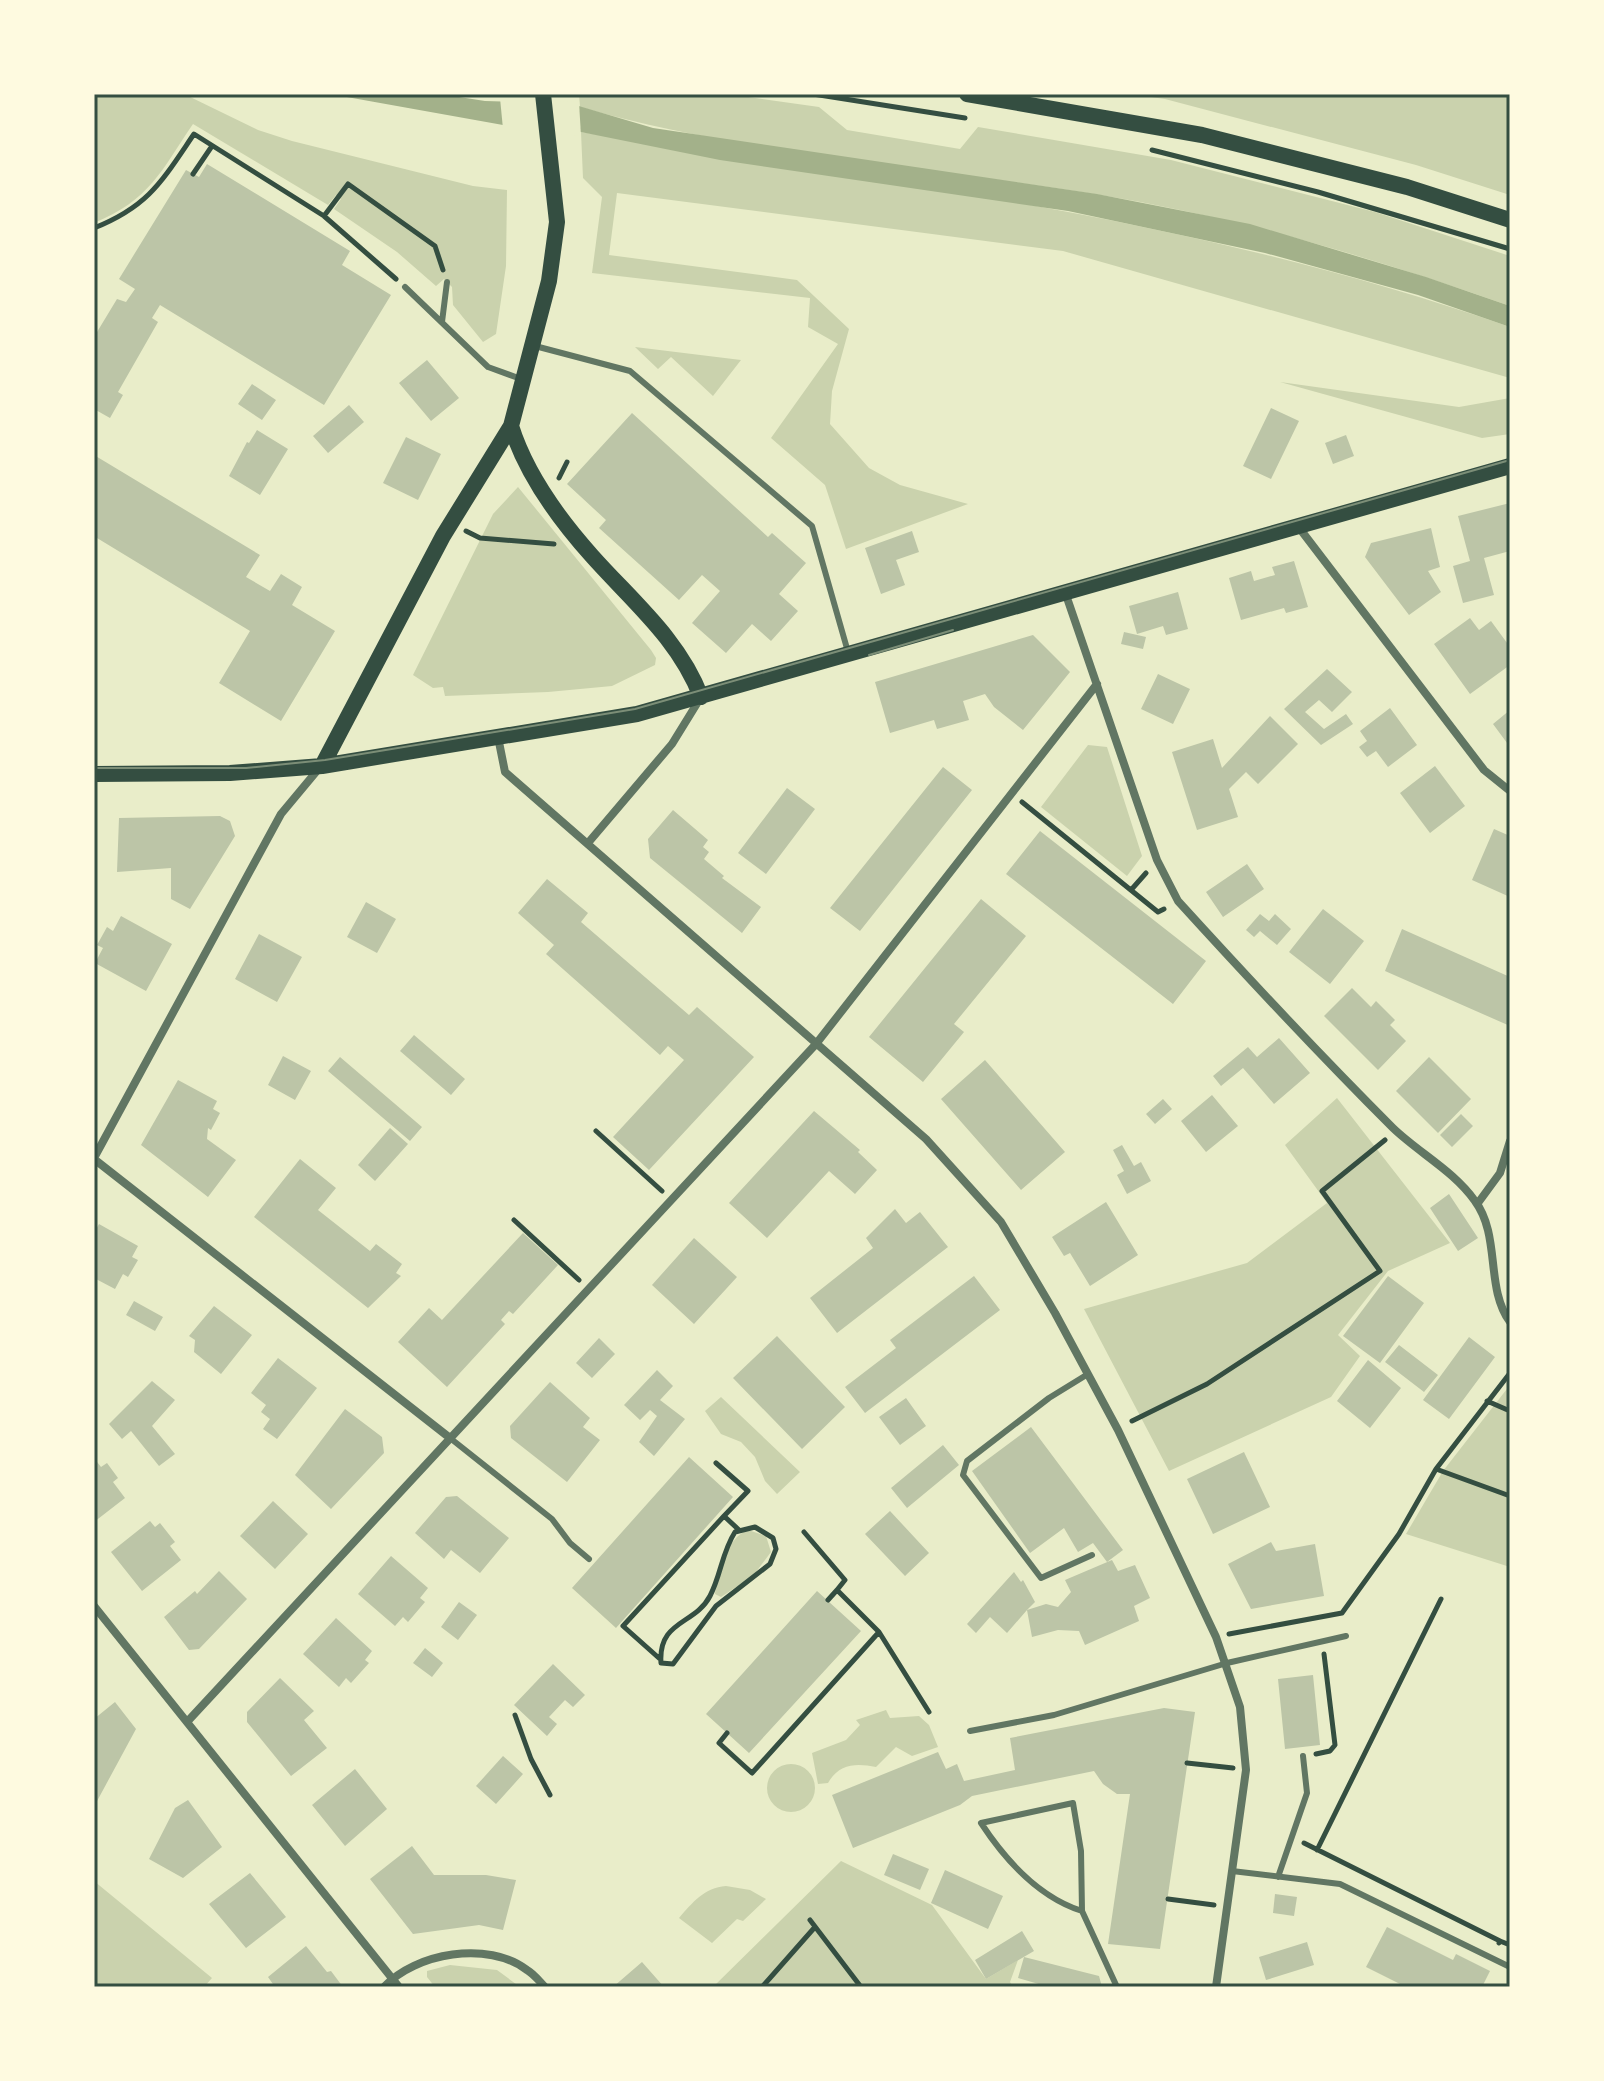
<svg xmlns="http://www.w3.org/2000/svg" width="1604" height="2081" viewBox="0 0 1604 2081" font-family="'Exo 2',sans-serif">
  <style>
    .green { fill: #cad2ad }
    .water { fill: #a3b18a }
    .pier { fill: #e9edc9 }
    .building { fill: #bcc5a7 }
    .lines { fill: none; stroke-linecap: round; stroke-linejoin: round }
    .path { stroke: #344e41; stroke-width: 5 }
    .service { stroke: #617663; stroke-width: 6 }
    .minor { stroke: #617663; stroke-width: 8 }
    .secondary { stroke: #344e41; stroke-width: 16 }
    .tram { stroke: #7c8e77; stroke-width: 2 }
    .neatline { fill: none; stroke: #344e41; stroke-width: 3 }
  </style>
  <rect width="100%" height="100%" fill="#e9edc9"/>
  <path class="green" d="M94,94H184L258,130L292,141L473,186L507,190L506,266L496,334L483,342L453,305L452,287L444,279L436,286L397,252L334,209L341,199L336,195L328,205L193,124C161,171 150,200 94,223Z
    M579,94H727L819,107L847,130L960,149L978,127L1171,160L1375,212L1510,256V306C1374,258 1237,217 1094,194C926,167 743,154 580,107Z
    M1130,94H1510V195L1416,165L1165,99Z
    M581,132C894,182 1210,221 1510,327V378L1063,251L617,193L609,255L797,280L849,329L832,391L830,424L869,468L900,485L968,504L846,549L825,485L771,438L838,344L808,327L810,298L592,273L602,197L583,178Z
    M635,347L741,360L713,396L671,357L658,369Z
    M1280,382L1459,407L1510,398V434L1482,438Z
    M518,487L651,650L656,658L655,665L612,686L548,692L445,696L443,687L433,688L413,675L493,514Z
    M1088,745L1107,747L1142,856L1127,876L1041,807Z
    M1337,1098L1450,1243L1388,1271L1338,1335L1360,1356L1331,1397L1169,1471L1084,1309L1247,1263L1327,1203L1285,1145Z
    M1510,1385V1567L1406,1534L1443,1471Z
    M721,1397L800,1472L777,1494L765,1481L755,1457L741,1442L721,1434L705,1411Z
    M748,1530L766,1536L771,1552L753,1576L721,1597L715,1594C718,1573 726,1538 748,1530Z
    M886,1710L890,1718L919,1716L929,1725L938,1747L912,1756L896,1747L876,1767C857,1763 839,1763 828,1783L818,1784L812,1753L846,1740L860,1725L856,1720Z
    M767 1788a24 24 0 1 1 48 0a24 24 0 1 1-48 0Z
    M841,1861L932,1905L986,1979L1018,1960L1010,1982L1013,1987H713Z
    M94,1881L212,1978L204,1987H94Z
    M726,1886L750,1890L766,1899L743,1921L737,1919L712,1943L679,1918C693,1902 704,1888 726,1886Z
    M450,1965L497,1970L520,1987H435L427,1977V1971Z"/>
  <path class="water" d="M330,94H440L485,101L572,104L653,128L1097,194L1250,224L1426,277L1510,306V327L1418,295L1265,253L1068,211L720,160L556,127L503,125Z"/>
  <path class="pier" d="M500,98L579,102L581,136L503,129Z"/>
  <path class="building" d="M207,164L350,251L342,265L391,295L324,405L160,305L152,318L158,322L118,392L123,395L110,418L94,409V337L117,299L126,302L135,289L119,279L186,170L199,177Z
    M427,360L459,398L431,421L399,383Z
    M252,384L276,400L262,420L238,404Z
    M349,405L364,422L328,453L313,436Z
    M1271,408L1299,421L1271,479L1243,466Z
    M632,413L768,537L772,533L806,563L779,594L798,611L771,641L752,624L726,653L692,623L720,591L702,575L679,600L599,528L606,520L567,484Z
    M257,430L288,449L260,495L229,476L247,442L249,443Z
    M1346,435L1354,456L1333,464L1325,443Z
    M406,437L441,454L418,500L383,483Z
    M94,455L260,555L246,577L270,591L281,574L302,587L292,605L335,631L281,721L219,683L250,631L97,538L94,543Z
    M1510,503V551L1484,558L1494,595L1463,603L1453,566L1470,561L1458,516Z
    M1431,528L1440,567L1428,571L1441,592L1409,615L1365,557L1371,543Z
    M912,531L919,552L896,560L905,585L881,594L865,548Z
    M1294,561L1308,607L1286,613L1284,608L1241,620L1229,578L1251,571L1254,581L1275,575L1272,567Z
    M1178,592L1188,629L1166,635L1163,626L1137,634L1129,606Z
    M1470,618L1479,630L1491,621L1510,647V665L1470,694L1434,644Z
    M1124,632L1146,637L1143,649L1121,644Z
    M1033,635L1070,672L1023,730L994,707L985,694L963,701L969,720L937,729L934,720L890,733L875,682Z
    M1327,669L1352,692L1332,712L1319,700L1305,712L1324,729L1346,714L1353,724L1321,745L1284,709Z
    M1158,674L1190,689L1173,724L1141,709Z
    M1390,708L1417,745L1388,767L1376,751L1367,757L1359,747L1367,741L1360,731Z
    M1510,710V747L1493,724Z
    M1270,716L1298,744L1258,784L1246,772L1229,789L1238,817L1197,830L1172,752L1213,739L1222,768Z
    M1435,766L1465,806L1430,833L1400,793Z
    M943,767L972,790L860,931L830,908Z
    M787,788L815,809L766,874L738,853Z
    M673,810L708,840L703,847L709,852L704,859L724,876L722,878L761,907L742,933L650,858L648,839Z
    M220,816L230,821L235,836L190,909L171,899V868L117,872L119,818Z
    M1494,829L1510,836V897L1472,880Z
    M1040,831L1206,961L1173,1004L1006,874Z
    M1247,864L1264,889L1223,917L1206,892Z
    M547,879L588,913L581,922L689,1015L697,1007L754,1057L649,1170L613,1137L684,1060L668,1046L660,1055L546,954L554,945L518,913Z
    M981,899L1026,936L954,1024L964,1032L923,1082L869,1037Z
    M366,902L396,919L377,953L347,937Z
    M1323,909L1364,941L1330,984L1289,952Z
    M1260,914L1269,921L1275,914L1291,929L1277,945L1260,931L1254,937L1246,930Z
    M121,916L172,944L146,991L95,963L103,948L97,945L107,927L113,931Z
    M1402,929L1510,977V1026L1385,971Z
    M259,934L302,957L277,1002L235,979Z
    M1352,988L1371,1007L1376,1001L1395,1020L1390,1025L1406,1041L1378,1070L1324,1016Z
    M414,1035L465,1079L451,1095L400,1051Z
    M1279,1038L1310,1073L1274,1104L1243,1068L1221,1086L1213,1076L1248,1047L1257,1057Z
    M283,1056L311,1071L295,1100L268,1085Z
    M340,1057L422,1127L410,1141L328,1071Z
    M1429,1057L1471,1099L1438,1133L1396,1091Z
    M985,1060L1065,1152L1021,1190L941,1099Z
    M178,1080L217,1101L213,1109L220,1113L211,1130L208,1128L207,1139L236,1160L208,1197L141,1145Z
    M1212,1095L1238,1126L1206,1152L1181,1121Z
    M1163,1099L1172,1109L1155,1124L1146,1114Z
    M814,1111L860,1150L858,1152L877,1170L855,1194L829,1171L767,1238L729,1203Z
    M1461,1114L1473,1126L1452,1147L1440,1135Z
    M390,1128L408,1144L375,1181L358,1165Z
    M1122,1145L1134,1166L1141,1162L1151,1181L1127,1194L1117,1175L1124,1171L1113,1150Z
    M300,1159L336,1188L318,1210L370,1251L376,1244L402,1264L396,1273L401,1276L368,1308L254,1217Z
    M1449,1194L1478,1238L1458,1251L1430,1208Z
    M1106,1202L1138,1255L1090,1286L1070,1253L1064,1256L1052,1237Z
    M895,1209L906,1223L920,1212L948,1247L837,1333L810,1298L873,1248L866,1238Z
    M99,1224L138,1246L132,1257L138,1260L128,1277L123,1274L115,1289L94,1278V1233Z
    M523,1233L558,1265L513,1314L509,1311L501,1320L505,1324L447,1387L398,1342L429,1308L442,1320Z
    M694,1238L737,1277L694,1324L652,1285Z
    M974,1276L1000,1310L865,1413L845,1387L896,1348L890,1340Z
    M1388,1276L1424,1303L1380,1363L1343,1336Z
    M134,1301L163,1317L155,1331L126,1315Z
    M214,1306L252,1335L221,1374L194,1352L195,1340L189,1336Z
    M777,1336L845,1407L802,1449L733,1378Z
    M1469,1337L1495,1357L1449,1419L1423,1400Z
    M599,1338L615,1354L592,1378L576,1363Z
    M1399,1345L1438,1375L1424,1392L1385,1362Z
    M278,1358L317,1388L277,1439L263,1429L270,1419L261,1412L266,1405L251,1393Z
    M1368,1360L1401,1388L1370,1428L1337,1401Z
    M657,1370L673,1386L660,1400L685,1419L654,1456L639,1442L657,1416L650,1410L640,1420L624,1405Z
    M152,1381L175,1400L152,1426L175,1454L159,1466L131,1431L122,1439L109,1424Z
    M550,1382L590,1418L583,1427L600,1440L567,1482L511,1438L510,1426Z
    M906,1398L926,1426L900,1445L879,1417Z
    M345,1409L382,1437L384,1453L331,1509L295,1475Z
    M1031,1427L1123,1550L1107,1562L1093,1543L1078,1552L1064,1528L1030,1553L972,1471Z
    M943,1445L959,1465L907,1508L891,1488Z
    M1244,1452L1270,1507L1213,1534L1187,1479Z
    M689,1457L733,1497L616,1628L572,1588Z
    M94,1458L101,1467L107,1463L118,1478L113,1482L125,1498L94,1522Z
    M457,1496L509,1538L480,1573L451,1550L444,1559L415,1533L446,1497Z
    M273,1501L308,1534L275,1569L240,1536Z
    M890,1511L929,1553L905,1576L865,1534Z
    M150,1521L155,1527L160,1523L175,1542L170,1546L181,1560L142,1591L111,1552Z
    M1271,1542L1276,1551L1315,1544L1324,1596L1251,1609L1228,1564Z
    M391,1556L428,1588L420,1598L425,1602L408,1622L403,1617L395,1626L358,1594Z
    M1112,1560L1118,1571L1135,1565L1150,1598L1134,1606L1139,1621L1085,1645L1079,1631L1058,1630L1032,1637L1027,1610L1007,1633L990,1617L976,1633L967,1624L1014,1572L1021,1582L1023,1580L1035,1602L1027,1610L1046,1604L1058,1607L1071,1592L1065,1580Z
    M219,1571L247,1599L199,1649L189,1650L164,1617L195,1591L197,1594Z
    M817,1591L861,1631L749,1753L706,1714Z
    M459,1602L477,1615L458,1640L441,1627Z
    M336,1618L372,1651L365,1660L369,1663L351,1683L346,1678L339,1687L303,1654Z
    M425,1648L443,1663L432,1677L413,1663Z
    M553,1664L585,1695L573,1707L565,1700L549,1717L557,1724L547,1736L514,1705Z
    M1313,1675L1320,1745L1285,1749L1278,1679Z
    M280,1678L314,1711L304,1720L327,1748L291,1776L247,1722V1712Z
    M115,1702L136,1729L96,1803L94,1719Z
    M1164,1708L1195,1712L1160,1949L1108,1944L1130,1794H1117L1103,1784L1094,1771L972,1796L960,1805L853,1848L832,1795L938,1752L946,1769L957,1764L964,1781L1015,1770L1010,1738Z
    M503,1756L523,1774L496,1804L476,1786Z
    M355,1769L387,1809L345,1846L312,1805Z
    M188,1800L222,1847L183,1878L149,1859L175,1808Z
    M412,1846L434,1875H486L516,1880L503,1930L479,1925L413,1934L370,1879Z
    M893,1854L929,1869L920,1890L884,1875Z
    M945,1870L1003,1896L988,1929L931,1903Z
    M250,1873L286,1917L246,1948L209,1904Z
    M1275,1894L1297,1897L1294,1916L1273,1913Z
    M1387,1927L1453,1960L1456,1954L1490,1971L1482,1987H1406L1366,1967Z
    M1022,1931L1034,1951L986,1979L975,1960Z
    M1307,1942L1314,1965L1266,1980L1259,1957Z
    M306,1946L327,1972L331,1971L343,1987H275L268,1977Z
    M1024,1957L1099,1976L1102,1987H1049L1018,1978Z
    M642,1962L664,1987H613Z"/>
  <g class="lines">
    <path class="path" d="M813,94L965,118
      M1152,150L1318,192L1510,249
      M193,174L212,146
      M324,216L348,184L435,246L443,270
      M94,228C149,206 162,181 194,134L324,216L396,279
      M559,478L567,462
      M466,531L480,538L554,544
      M1022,802L1158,912L1164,909
      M1131,890L1146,873
      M596,1131L662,1191
      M514,1220L579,1280
      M1487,1401L1510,1411
      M1132,1421L1207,1384L1380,1271L1322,1191L1385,1140
      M716,1463L748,1491L724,1516
      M1436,1469L1510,1496
      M755,1527L773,1538L776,1549L770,1564L716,1606L673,1664L661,1663C658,1620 695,1625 710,1596C721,1575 722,1552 735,1532Z
      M804,1532L845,1580L837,1590L879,1632L929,1712
      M828,1600L837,1590
      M1229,1634L1342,1613L1399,1534L1436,1469L1510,1373
      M660,1659L623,1626L724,1516L739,1530
      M515,1715L531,1759L550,1795
      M727,1733L719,1743L752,1773L879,1632
      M1316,1754L1330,1751L1335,1745L1324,1654
      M1187,1763L1233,1768
      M1304,1843L1500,1941
      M1317,1850L1441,1599
      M1168,1899L1214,1905
      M810,1920L861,1987
      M1499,1943L1500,1941L1510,1945
      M762,1987L815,1927"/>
    <path class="service" d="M405,287L488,367L521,379
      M442,322L447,282
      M535,346L630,371L812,526L848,652
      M1088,1374L1049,1398L967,1461L963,1475L1041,1578L1092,1555
      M450,1438L552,1519L570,1543L589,1559
      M970,1731L1054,1715L1227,1663L1346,1636
      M1232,1871L1340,1884L1510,1967
      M1278,1877L1307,1793L1303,1756
      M1082,1911C1038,1897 1006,1861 981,1823L1073,1803L1081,1851L1082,1911L1117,1987"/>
    <path class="minor" d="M1297,525L1484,770L1510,791
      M1065,592L1157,860L1178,901C1248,978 1319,1054 1393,1128C1419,1153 1454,1171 1475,1201C1501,1236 1485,1288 1510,1322
      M498,737L505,772L926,1139L1001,1222L1055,1313L1118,1430L1216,1637L1240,1707L1246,1770L1216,1987
      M588,843L672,744L701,697
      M94,1158L281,814L321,766
      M94,1159L450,1438
      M1478,1203L1500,1173L1510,1141
      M94,1606L399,1987
      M187,1722L816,1044L1097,684
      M384,1987C415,1953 488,1940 527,1970C534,1974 539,1981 545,1987"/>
    <path class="secondary" d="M967,94L1202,135L1407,187L1510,220
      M511,426C526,474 558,518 592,556C632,601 679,639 701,697
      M322,766L443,536L511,426L549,281L557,222L543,94
      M94,774L230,773L322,766L637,714L1510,466"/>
    <path class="tram" d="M869,655L953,630
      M94,768H246L325,760L635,709L1510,460"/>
  </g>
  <rect width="1604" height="2081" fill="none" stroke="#fefae0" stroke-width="192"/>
  <rect x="96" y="96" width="1412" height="1889" class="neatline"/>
</svg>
